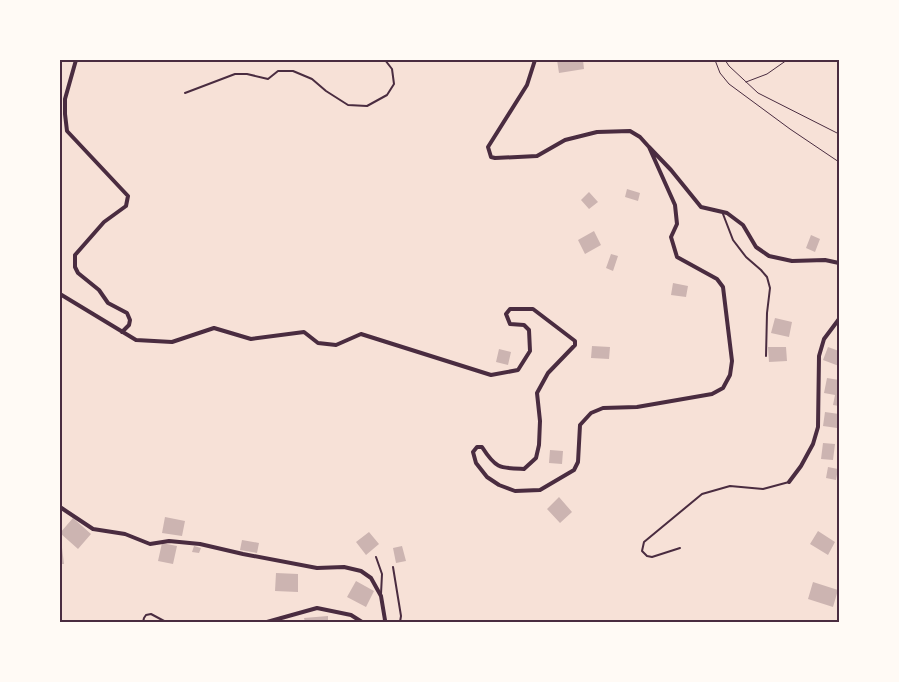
<svg xmlns="http://www.w3.org/2000/svg" width="899" height="682" viewBox="0 0 899 682" font-family="Manrope,sans-serif">
  <style>
    .building { fill: #ccb4b1 }
    .lines { fill: none; stroke-linecap: round; stroke-linejoin: round }
    .path { stroke: #4a2c40; stroke-width: 1 }
    .service { stroke: #4a2c40; stroke-width: 2 }
    .minor { stroke: #4a2c40; stroke-width: 4 }
    .neatline { fill: none; stroke: #4a2c40; stroke-width: 2 }
  </style>
  <rect width="100%" height="100%" fill="#f7e1d7"/>
  <path class="building" d="M557,60H583L584,69L559,73Z
    M627,189L640,193L638,201L625,197Z
    M589,192L598,202L589,209L581,200Z
    M594,231L601,245L585,254L578,240Z
    M811,235L820,239L815,252L806,248Z
    M611,254L618,256L613,271L606,268Z
    M673,283L688,286L686,297L671,295Z
    M775,318L792,322L789,337L771,333Z
    M592,346L610,347L609,359L591,358Z
    M768,347H786L787,361L769,362Z
    M828,347L839,351V366L823,360Z
    M499,349L511,352L508,365L496,362Z
    M827,378L839,380V406L833,405L835,395L824,393Z
    M825,412L839,414L837,428L823,426Z
    M823,443L835,444L833,460L821,459Z
    M550,450L563,451L562,464L549,463Z
    M828,467L838,469L836,480L826,478Z
    M559,497L572,512L560,523L547,509Z
    M165,517L185,521L182,536L162,533Z
    M73,518L91,534L78,549L60,533Z
    M818,531L835,542L828,555L810,544Z
    M369,532L379,544L366,555L356,542Z
    M242,540L259,543L257,553L240,550Z
    M162,543L177,546L173,564L158,561Z
    M194,546L201,548L199,553L192,552Z
    M402,546L406,561L396,563L393,548Z
    M60,548H62L64,564H60Z
    M276,573L298,574V592L275,591Z
    M356,581L374,591L366,607L347,597Z
    M813,582L838,590L833,607L808,599Z
    M328,616V622H305L304,618Z"/>
  <g class="lines">
    <path class="path" d="M715,60L720,73L729,84L790,129L839,162
      M725,60L729,66L758,93L839,134
      M746,82L767,74L787,60"/>
    <path class="service" d="M185,93L235,74H247L268,79L278,71H293L312,79L326,91L348,105L367,106L387,95L394,84L392,69L385,60
      M723,214L733,240L746,257L761,270L767,277L770,288L767,313L766,356
      M680,548L652,557L647,556L642,551L644,542L702,494L730,486L763,489L789,482
      M376,557L382,574L381,594
      M393,567L401,616L400,622
      M143,622L144,618L146,615L151,614L166,622"/>
    <path class="minor" d="M76,60L65,99V114L67,131L128,196L126,206L104,222L75,255V267L78,273L99,290L108,303L127,313L130,320L129,325L122,332
      M535,60L527,85L488,147L491,157L495,158L537,156L565,140L597,132L630,131L640,137L649,147L671,170L701,207L727,213L743,225L756,247L769,256L792,261L825,260L839,263
      M60,294L136,340L172,342L214,328L251,339L304,332L318,343L336,345L361,334L491,375L518,370L530,351L529,330L524,325L510,324L506,314L510,309H533L575,341V345L548,373L537,393L540,421L539,445L536,458L524,469C500,468 496,469 482,447H477L473,452L476,463L487,477L499,485L515,491L540,490L574,470L578,462L580,425L591,413L603,408L637,407L712,394L723,388L730,375L732,361L723,287L717,279L677,257L671,237L677,224L675,205L649,147
      M789,482L801,466L813,444L818,427L819,356L824,339L839,319
      M60,507L93,529L125,534L150,544L169,541L200,544L243,554L317,568L344,567L361,571L371,578L381,596L385,620L384,622
      M267,622L317,608L351,615L362,622"/>
  </g>
  <rect width="899" height="682" fill="none" stroke="#fffaf5" stroke-width="122"/>
  <rect x="61" y="61" width="777" height="560" class="neatline"/>
</svg>
